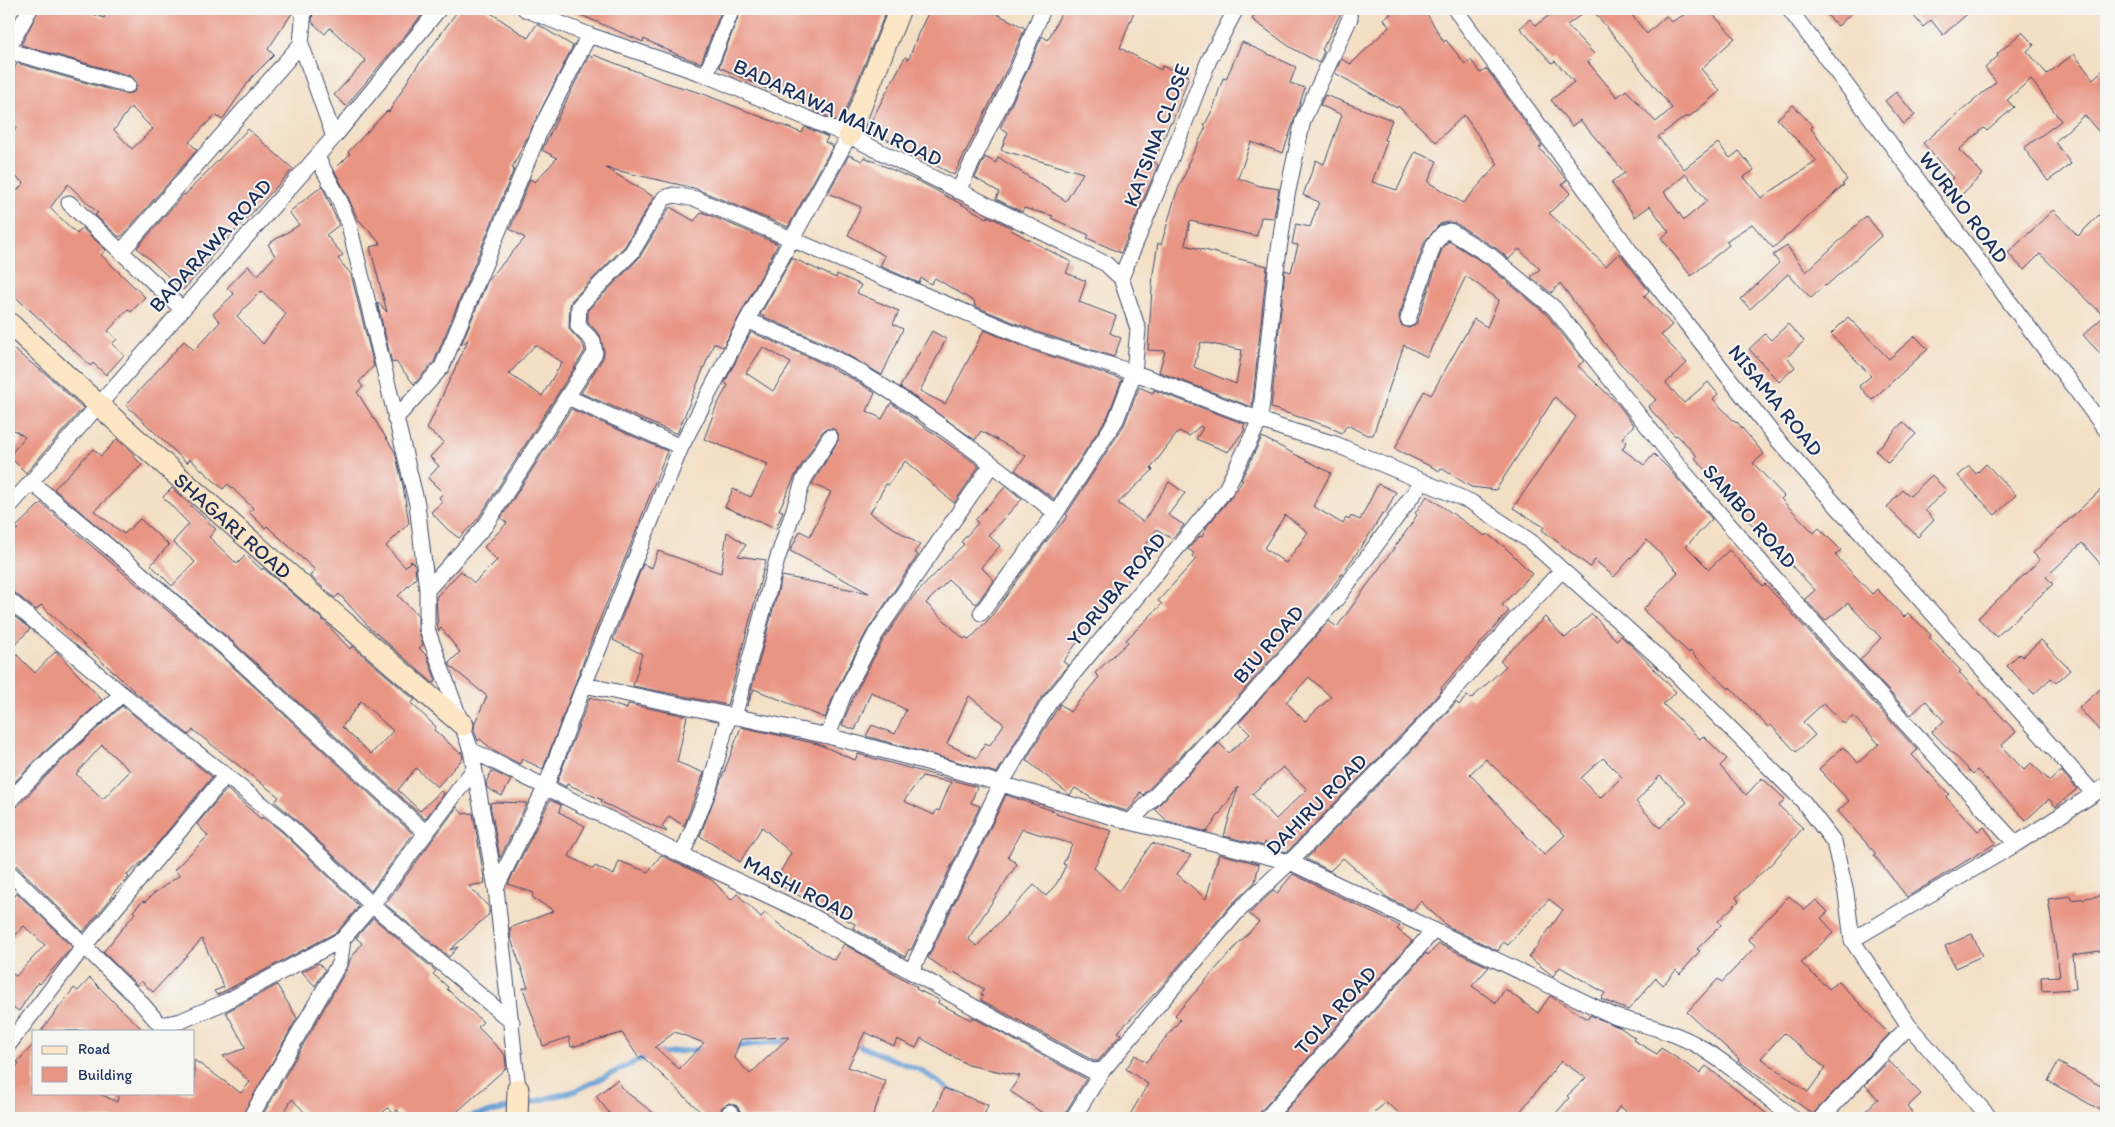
<svg xmlns="http://www.w3.org/2000/svg" width="2115" height="1127" viewBox="0 0 2115 1127" font-family="Itim,sans-serif">
  <style>
    .lines { fill: none; stroke-linecap: round; stroke-linejoin: round }
    .stream { stroke: #669dd4; stroke-width: 5.5 }
    .building { fill: #e99584; fill-rule: evenodd }
    .street-casing { stroke: #3b496d; stroke-width: 17 }
    .secondary-casing { stroke: #3b496d; stroke-width: 23 }
    .street { stroke: #fff; stroke-width: 15 }
    .secondary { stroke: #fce6c4; stroke-width: 21 }
    .labels { text-anchor: middle; dominant-baseline: central; stroke-width: 4; stroke-linejoin: round; paint-order: stroke }
    .street-label { font-size: 21px; fill: #1b2f5e; stroke: #f6f6f2 }
  </style>
  <rect width="100%" height="100%" fill="#f6f6f2"/>
  <filter id="ink" filterUnits="userSpaceOnUse"><feTurbulence type="fractalNoise" baseFrequency=".02" numOctaves="2"/><feDisplacementMap in="SourceGraphic" scale="10" xChannelSelector="R" yChannelSelector="G"/><feConvolveMatrix kernelMatrix="1 2 1 2 8 2 1 2 1" color-interpolation-filters="sRGB"/></filter>
  <filter id="wash" filterUnits="userSpaceOnUse"><feTurbulence type="fractalNoise" baseFrequency=".0096" numOctaves="4" result="noise"/><feDisplacementMap in="SourceGraphic" scale="20" xChannelSelector="R" yChannelSelector="G"/><feGaussianBlur stdDeviation="1.12" result="paint"/><feColorMatrix in="noise" values="0 0 0 0 0 0 0 0 0 0 0 0 0 0 0 0 0 1.4 0 .05"/><feComposite in="paint" operator="in"/></filter>
  <g filter="url(#wash)">
    <rect width="100%" height="100%" fill="#f3dfc4"/>
    <g class="lines">
      <path class="stream" d="M852,1043L922,1071L957,1095
        M731,1047L792,1040
        M522,1105L575,1091L652,1054L705,1049
        M465,1118L513,1107"/>
    </g>
    <g id="blocks">
      <path class="building" d="M39,9H80L104,18L106,9H295L268,49L274,55L252,77L222,120L215,115L189,142L197,150L123,235L119,237L95,215L98,213L68,184L50,208L77,234L82,228L106,250L101,255L145,297L131,312L128,309L108,331L117,339L112,344L124,355L106,375L93,363L91,366L9,291V199L24,183L9,172V139L17,127L9,123V82L17,63L125,94L134,92L137,83L131,76L21,45ZM131,107L153,129L132,149L114,130Z
        M313,9H427L346,106L334,95L366,61L330,28L325,34L312,22Z
        M459,9H485L528,38L537,24L573,46L512,168L514,169L434,362L414,384L396,362L392,363L377,302L387,312L370,247L381,244L357,218L348,197L334,170L350,154L348,152L387,111L389,112L411,75Z
        M567,9H722L701,63L678,55L644,39L643,42Z
        M741,9H887L844,115L839,122L814,111L815,109L773,86L771,91L719,67Z
        M930,9H987L1025,28L1009,65L954,175L867,129L905,57L909,59L918,34Z
        M1063,9H1135L1120,48L1161,70L1162,66L1189,76L1172,123H1170L1154,162L1158,165L1121,253L1087,238L1089,235L1051,218L1053,216L1024,208L1022,212L996,199L999,192L975,178L985,157L996,163L998,157L1066,201L1083,173L1001,150L1008,132L1000,128L1026,73L1042,36L1048,40Z
        M1259,9H1343L1322,50L1324,51L1319,63L1290,47L1252,19Z
        M1386,9H1424L1444,42L1446,40L1465,64L1471,60L1480,73L1487,69L1542,146L1539,148L1567,180L1562,184L1571,193L1549,213L1606,266L1619,253L1649,291L1644,296L1672,325L1661,335L1687,363L1666,383L1684,403L1708,382L1718,394L1713,399L1736,423L1737,422L1764,454L1753,463L1784,496L1781,499L1814,533L1819,528L1841,550L1835,555L1872,594L1877,589L1904,617L1908,613L1931,635L1929,637L1961,671L1959,672L2016,732L2001,746L2024,770L2031,763L2050,781L2061,771L2077,789L2057,806L2056,807L2049,799L2026,820L1977,770L1973,774L1932,732L1944,721L1926,701L1911,715L1860,660L1881,638L1848,603L1825,621L1805,599L1815,590L1740,512L1743,510L1695,458L1697,456L1677,435L1675,436L1648,407L1656,400L1618,361L1560,283L1551,293L1531,277L1540,269L1519,249L1509,259L1497,249L1455,223L1448,222L1440,224L1425,241L1399,316L1401,325L1409,328L1417,323L1442,249L1449,241L1487,265L1546,314L1584,361L1578,366L1617,403L1634,425L1622,438L1627,442L1622,449L1644,465L1654,454L1668,468L1712,519L1686,546L1709,569L1729,550L1763,586L1765,584L1917,750L1912,755L1949,794L1946,797L1978,831L1984,827L1996,843L1907,897L1874,855L1876,854L1838,811L1849,801L1819,769L1843,747L1858,763L1879,744L1853,716L1844,724L1824,703L1803,722L1815,735L1796,752L1771,725L1768,727L1730,687L1729,689L1690,651L1689,653L1643,610L1678,572L1647,540L1614,577L1595,560L1590,567L1542,530L1544,527L1513,508L1576,417L1555,397L1496,490L1471,487L1441,468L1440,471L1395,449L1424,391L1431,395L1474,319L1487,327L1499,300L1466,276L1427,357L1404,345L1373,435H1367L1347,425L1342,433L1327,426L1271,408L1285,270L1291,272L1298,245L1292,244L1296,224L1310,227L1319,202L1303,195L1316,160L1324,164L1342,115L1320,105L1325,95L1392,120L1384,140L1387,141L1372,182L1397,190L1415,152L1437,161L1428,182L1463,203L1498,164L1464,115L1436,142L1398,106L1397,108L1335,73L1341,59L1351,64L1389,27L1384,19L1391,14Z
        M1558,9H1589L1567,25L1595,55L1588,62L1617,97L1626,90L1656,122L1672,108L1592,9H1627L1647,34L1666,16L1671,22L1695,9H1708L1735,38L1701,69L1720,91L1688,118L1686,116L1658,137L1684,169L1718,143L1730,158L1739,151L1754,170L1744,177L1761,198L1817,161L1777,119L1793,105L1813,126L1811,128L1847,180L1842,184L1844,185L1773,248L1752,224L1726,241L1729,245L1691,276L1661,238L1669,232L1650,206L1635,217L1611,182L1625,173L1580,120L1572,126L1551,100L1574,82L1555,61L1552,63L1520,28L1530,19L1536,25ZM1686,174L1707,201L1684,220L1664,192Z
        M1821,9H1856L1838,26Z
        M1908,9H1973L1943,35L1931,20L1923,27Z
        M2022,32L2034,45L2027,51L2047,74L2074,54L2093,79L2106,67V140L2084,115L2055,142L2071,164L2048,181L2024,148L2061,121L2031,79L2007,100L2014,107L1987,131L1984,128L1959,150L1983,174L1960,196L1947,183L1953,178L1923,143L1996,82L1985,68L1998,56L1997,54Z
        M1242,42L1296,67L1290,83L1305,88L1283,153L1251,142L1238,178L1260,186L1279,189L1274,218L1261,217L1257,236L1190,221L1185,245L1267,266L1252,407L1159,372L1165,351L1148,350L1153,273L1158,243L1161,245L1176,194L1189,165H1187L1206,127L1204,126L1213,109L1223,78L1226,79ZM1201,342L1242,350L1236,384L1194,367Z
        M589,55L593,58L594,55L664,82L701,93L802,133L805,127L828,137L825,142L833,146L788,227L694,188L606,168L654,197L625,246L572,300L570,306L569,329L584,346L585,351L478,519L459,538L448,530L431,512L443,501L439,498L443,493L428,478L439,466L430,457L444,442L427,429L468,340L461,345L488,280L525,238L510,229L530,179L535,182L557,158L542,150ZM535,345L562,362L542,396L509,374Z
        M1896,92L1915,115L1904,124L1885,101Z
        M248,129L293,169L210,258L209,262L183,290L137,248L184,194L185,195Z
        M849,155L862,161L864,157L924,184L987,218L988,216L1012,228L1011,230L1071,262L1066,273L1086,281L1079,302L1116,316L1110,333L1121,338L1114,357L1037,332L984,310L974,305L975,302L935,278L931,284L921,278L919,283L880,266L885,256L848,235L861,207L828,193Z
        M322,186L339,225L326,235L343,255L338,259L351,274L374,366L359,382L363,387L357,392L395,452L403,486L409,523L386,546L405,567L411,561L415,565L416,578L398,596L418,615V629L423,645L419,648L427,656L436,681L433,683L370,628L339,594L335,598L310,576L315,570L267,526L265,528L249,512L253,508L228,484L223,489L190,459L187,463L126,405L184,341L194,350L220,322L213,314L234,294L227,288L248,266L258,275L275,256L268,244L299,225L289,212ZM261,291L286,314L263,344L237,316Z
        M670,207L694,221L702,212L778,244L723,347L714,343L677,434L581,393L603,358L604,352L600,335L588,322V310L639,258Z
        M2106,208V360L2083,335L2104,316L2040,254L2024,270L2008,253L2053,210L2078,236Z
        M1866,216L1882,235L1826,286L1825,285L1811,298L1788,274L1750,309L1741,299L1779,263L1773,255L1787,246L1806,272Z
        M792,258L836,278L837,274L861,285L857,293L899,311L893,324L903,329L882,375L835,348L760,315Z
        M1848,317L1889,359L1915,336L1928,349L1872,400L1859,386L1871,376L1831,334Z
        M1788,324L1804,341L1787,357L1795,367L1779,382L1749,349L1765,334L1771,340Z
        M984,330L1031,350L1122,379L1108,416L1054,499L1015,470L1026,456L981,431L975,440L900,387L932,331L946,339L920,391L945,404Z
        M751,332L813,359L853,379L875,393L867,411L882,419L891,403L979,466L954,503L905,461L888,485L886,484L870,513L920,545L914,552L918,555L867,631L835,692L825,718L754,689L747,706L782,576L869,593L790,551L800,531L810,536L831,492L812,484L838,441V433L834,429H826L822,432L796,474L779,510L783,511L776,529L725,507L733,489L751,497L768,464L704,439L716,407L728,385L725,383L727,378ZM763,347L791,363L773,391L746,373Z
        M9,346L47,375L83,408L26,473L9,456L25,437L9,427Z
        M1139,387L1153,393L1154,390L1245,424L1243,428L1245,429L1228,452L1196,439L1203,428L1200,426L1189,436L1179,431L1151,468L1153,470L1118,503L1143,522L1169,482L1185,493L1168,515L1184,525L1172,539L1157,529L1127,571L1133,574L1104,606L1063,662L1068,665L1041,698L997,773L866,736L872,725L895,734L906,710L871,692L855,730L842,725L852,700L883,640L913,597L964,544L961,542L978,523L975,520L1006,486L1022,499L988,535L1000,546L981,567L994,580L976,604L949,580L926,603L964,639L966,637L969,640L990,618L1045,543L1068,516L1066,515L1124,425ZM969,696L1004,724L990,745L985,743L977,758L947,744Z
        M571,409L667,451L633,539L595,631L543,769L522,759L520,764L494,751L480,739L478,741L474,730L475,722L487,696L451,667L449,663L460,652L441,628L438,631L436,597L461,571L474,583L497,560L484,547L507,523L501,518Z
        M1903,422L1916,434L1888,463L1876,451Z
        M1262,437L1331,473L1313,506L1343,524L1346,518L1349,520L1351,516L1360,520L1378,484L1396,492L1385,514L1383,513L1366,540L1326,596L1238,697L1143,795L1140,792L1134,804L1127,811L1101,804L1075,788L1070,795L1026,760L1060,704L1070,712L1099,677L1095,673L1128,642L1126,640L1162,604L1158,601L1196,559L1192,556L1194,553L1188,549L1200,536L1202,537L1207,526L1233,495L1243,480H1241ZM1285,515L1308,532L1286,563L1264,548Z
        M117,439L134,454L133,456L142,465L94,511L124,534L140,519L169,545L151,565L172,586L195,562L173,542L189,524L163,497L172,488L216,529L209,537L237,564L246,555L262,570L263,568L324,621L350,649L352,646L415,700L411,703L436,727L434,730L460,753L461,751L463,758L437,787L416,768L398,790L420,811L441,791L444,794L425,819L233,642L54,489L93,449L101,456ZM361,701L393,731L371,754L342,727Z
        M1986,464L2016,495L1995,515L1958,476L1969,466L1976,474Z
        M1932,475L1946,490L1925,510L1934,520L1918,537L1887,507L1903,490L1910,496Z
        M2106,485V570L2082,543L2046,577L2053,584L1996,637L1978,618L2040,560L2033,553Z
        M1427,496L1485,536L1487,534L1506,548L1532,574L1502,605L1509,611L1441,688L1442,690L1416,720L1287,852L1271,848L1265,842L1264,846L1224,836L1238,787L1207,832L1167,821L1155,809L1219,743L1229,753L1250,734L1239,723L1329,621L1337,627L1410,526L1417,515L1415,513ZM1309,677L1331,697L1305,721L1286,702ZM1283,767L1307,789L1276,819L1252,794Z
        M41,503L221,656L413,834L371,891L293,817L275,802L279,797L193,730L189,735L135,692L41,605L36,610L15,593L9,591V538L18,529L16,527Z
        M727,532L746,545L738,556L766,560L727,705L633,686L642,654L613,640L643,564L652,568L658,551L721,573Z
        M9,612L30,629L11,649L35,673L56,651L102,700L44,752L9,788Z
        M1592,614L1616,640L1621,636L1633,647L1676,692L1663,704L1700,739L1703,736L1727,759L1720,766L1746,795L1762,778L1785,799L1779,806L1803,828L1771,864L1736,897L1739,901L1718,921L1721,925L1697,949L1700,951L1680,974L1676,970L1663,985L1656,978L1628,1010L1601,999L1605,993L1560,967L1553,976L1529,957L1563,910L1549,899L1508,945L1503,942L1498,951L1447,926L1420,901L1413,910L1388,898L1343,858L1330,871L1306,859L1430,732L1456,702L1459,705L1467,696L1471,699L1506,666L1500,661L1545,617L1565,638ZM1603,758L1622,777L1600,798L1581,778ZM1486,759L1565,835L1544,855L1470,774ZM1660,776L1687,802L1660,828L1636,802Z
        M2041,640L2070,670L2056,683L2051,678L2034,694L2007,666L2019,654L2022,657Z
        M2106,684V738L2079,708Z
        M590,697L627,709L628,704L687,716L677,762L704,773L684,826L669,816L662,826L667,832L601,802L602,800L567,784L566,787L557,782Z
        M122,706L212,777L143,861L127,875L129,877L111,895L113,896L83,932L9,858V810L16,808L56,766ZM102,745L130,771L103,799L76,774Z
        M741,727L818,744L855,760L858,754L977,787L971,803L980,806L911,950L909,949L905,957L853,928L855,924L774,883L791,853L762,827L740,862L700,836ZM922,776L951,782L939,811L936,810L934,815L904,801Z
        M492,771L511,780L502,796L487,788L486,782Z
        M227,789L261,819L262,817L281,831L359,906L337,932L217,995L214,991L224,987L202,939L153,992L141,981L137,985L103,952L135,913L133,911L143,901L145,902L153,894L180,875L174,870L208,836L197,824Z
        M1006,795L1057,812L1056,814L1112,831L1094,868L1119,891L1152,843L1191,855L1177,874L1206,899L1219,854L1259,864L1255,882L1230,906L1159,989L1118,1032L1121,1034L1098,1061H1094L981,1000L983,996L981,994L984,989L954,972L952,974L928,958ZM1022,829L1072,844L1063,864L1066,865L1057,883L1046,896L1034,885L977,946L968,939L1017,864L1008,856Z
        M550,800L561,805L559,812L585,826L569,856L593,869L595,866L614,875L619,861L648,872L661,855L712,880L731,900L737,894L761,917L765,913L794,936L834,960L844,944L917,987L916,989L939,1000L938,1003L971,1020L972,1017L1086,1079L1062,1118H1050L1010,1091L1020,1076L968,1065L921,1038L916,1048L897,1039L894,1046L865,1032L848,1067L886,1081L872,1118H744L737,1106L729,1103L721,1108L723,1118H707L642,1056L639,1058L622,1033L571,1047L569,1037L543,1046L523,988L528,987L511,939L510,928L554,911L532,897L534,893L508,884ZM675,1032L704,1043L679,1069L655,1047ZM789,1037L750,1074L734,1057L741,1039Z
        M497,802L527,803L500,858L490,803Z
        M457,807L463,814L473,813L485,883L469,886L489,907V914L450,950L458,947L449,957L385,904Z
        M1293,874L1400,926L1397,929L1412,941L1260,1112L1258,1118H1128L1148,1084L1126,1069L1135,1055L1146,1062L1180,1020L1175,1015L1237,945L1259,922L1249,914L1273,891L1277,893Z
        M17,893L72,947L40,984L38,982L19,1011L9,1005V972L16,976L45,945L24,926L9,942V904Z
        M2106,895V950L2073,955L2076,989L2042,991L2041,977L2060,976L2048,899L2071,896L2072,900Z
        M1789,896L1805,910L1816,900L1828,912L1821,918L1834,932L1801,963L1829,989L1838,981L1889,1034L1813,1114L1738,1061L1739,1059L1687,1012L1718,979L1722,982L1756,946L1748,939ZM1784,1033L1825,1068L1808,1092L1761,1058Z
        M373,918L436,971L433,974L448,987L447,989L483,1022L478,1027L505,1055L506,1068L450,1118H405L397,1110L394,1114L388,1108L376,1118H310L292,1099L281,1118H261L348,967L350,960L362,943L356,938Z
        M1972,934L1982,956L1955,968L1945,946Z
        M1439,944L1489,967L1472,986L1496,1003L1505,989L1538,1013L1550,996L1588,1019L1590,1015L1621,1028L1635,1038L1633,1040L1657,1054L1661,1048L1700,1073L1706,1066L1772,1118H1633L1620,1106L1611,1118H1552L1569,1098L1567,1096L1586,1078L1561,1061L1515,1118H1405L1386,1102L1368,1118H1279L1426,953L1428,955Z
        M319,963L325,970L315,986L302,972Z
        M90,978L117,1005L144,1031H41L74,988L78,991Z
        M277,985L297,1018L241,1118H20L9,1110V1075L19,1063L17,1062L34,1044V1093H98L117,1102L119,1093H194V1060L241,1093L250,1082L223,1056L246,1048L226,1012Z
        M1889,1061L1921,1094L1907,1107L1917,1118H1858L1878,1099L1865,1085Z
        M2058,1062L2106,1089V1113L2048,1081Z
        M617,1080L625,1091L660,1118H613L596,1096Z
        M944,1088L988,1105L983,1118H932Z"/>
    </g>
  </g>
  <g filter="url(#ink)">
    <use href="#blocks" fill-opacity="0" stroke="#3b496d" stroke-width="1"/>
    <g class="lines">
      <defs>
        <path id="street" d="M304,9L301,44L334,137
          M525,9L589,35L706,75L849,136L1106,264L1121,278L1138,329L1134,373L1116,420L1056,513L981,613
          M1455,9L1632,254L1776,438L2094,794
          M1789,9L2106,430
          M9,47L30,9
          M9,51L128,85
          M706,75L732,9
          M317,157L340,201L349,225L417,504L427,590V629L471,750L496,888L518,1089
          M958,191L1018,69L1043,9
          M69,203L181,308
          M121,252L301,44
          M1121,278L1173,153L1209,60L1236,9
          M1408,319L1434,244L1443,233L1450,231L1492,257L1554,308L1683,471L1803,611L2016,844
          M747,320C784,336 823,351 858,371C928,413 992,464 1056,513
          M567,397L681,447
          M395,419L442,367L542,126L589,35
          M31,482L133,567L227,649L426,833
          M9,507L334,137L439,9
          M427,590L485,526L595,353L593,341L578,326L579,306L632,252L664,198L674,195L696,199L1034,341L1138,374L1282,428L1335,444L1471,502L1530,541L1591,596L1671,669L1802,800L1834,842L1846,893L1852,940
          M9,600L122,694L287,824L372,905L512,1022
          M584,685L828,736L927,762L1130,822L1290,862L1616,1017C1642,1024 1670,1031 1693,1043C1729,1063 1761,1093 1793,1118
          M734,717L777,560L804,479L830,437
          M828,736L843,696L875,635L992,464
          M471,750L682,855L814,917L1006,1025L1092,1071L1103,1070
          M9,801L50,759L122,694
          M1130,822L1245,703L1338,597L1423,481
          M682,855L709,789L729,715
          M9,872L138,999L160,1025L181,1021L225,1002L343,939
          M496,888L546,786L584,685L681,447L747,320L849,136
          M911,972L1001,784L1049,703L1226,489L1260,420L1276,270L1287,195L1303,120L1350,18
          M9,1044L84,946L226,775
          M730,1112L735,1118
          M250,1118L340,962L343,939L372,905L474,769
          M1073,1118L1103,1070L1237,912L1290,862L1423,726L1514,621L1562,570
          M1267,1118L1434,930
          M1821,1118L1909,1026
          M1990,1118L1909,1026L1852,940L2016,844L2106,786"/>
        <g id="secondary">
          <path d="M849,136L900,9"/>
          <path id="s1" d="M9,323C157,460 309,593 463,725"/>
          <path d="M517,1118L518,1089"/>
        </g>
      </defs>
      <use href="#street" class="street-casing"/>
      <use href="#secondary" class="secondary-casing"/>
      <use href="#street" class="street"/>
      <use href="#secondary" class="secondary"/>
    </g>
  </g>
  <g class="labels">
    <g class="street-label">
      <text transform="translate(838 112) rotate(25)">BADARAWA MAIN ROAD</text>
      <text transform="translate(1156 135) rotate(-69)">KATSINA CLOSE</text>
      <text transform="translate(1964 207) rotate(53)">WURNO ROAD</text>
      <text transform="translate(210 245) rotate(-48)">BADARAWA ROAD</text>
      <text transform="translate(1776 400) rotate(51)">NISAMA ROAD</text>
      <text transform="translate(1750 516) rotate(49)">SAMBO ROAD</text>
      <text stroke="none"><textPath href="#s1" startOffset="302">SHAGARI ROAD</textPath></text>
      <text transform="translate(1116 589) rotate(-50)">YORUBA ROAD</text>
      <text transform="translate(1268 644) rotate(-49)">BIU ROAD</text>
      <text transform="translate(1316 804) rotate(-45)">DAHIRU ROAD</text>
      <text transform="translate(799 888) rotate(27)">MASHI ROAD</text>
      <text transform="translate(1335 1010) rotate(-48)">TOLA ROAD</text>
    </g>
  </g>
  <rect width="2115" height="1127" fill="none" stroke="#f6f6f2" stroke-width="30"/>
  <rect x="32" y="1030" width="162" height="65" fill="#f6f6f2" stroke="#9ea6b7"/>
  <rect x="42" y="1046" width="25" height="8" fill="#fce6c4" stroke="#9ea6b7"/>
  <text x="78" y="1054" font-size="15" fill="#1b2f5e">Road</text>
  <rect x="42" y="1067" width="25" height="15" fill="#e99584" stroke="#9ea6b7"/>
  <text x="78" y="1080" font-size="15" fill="#1b2f5e">Building</text>
</svg>
